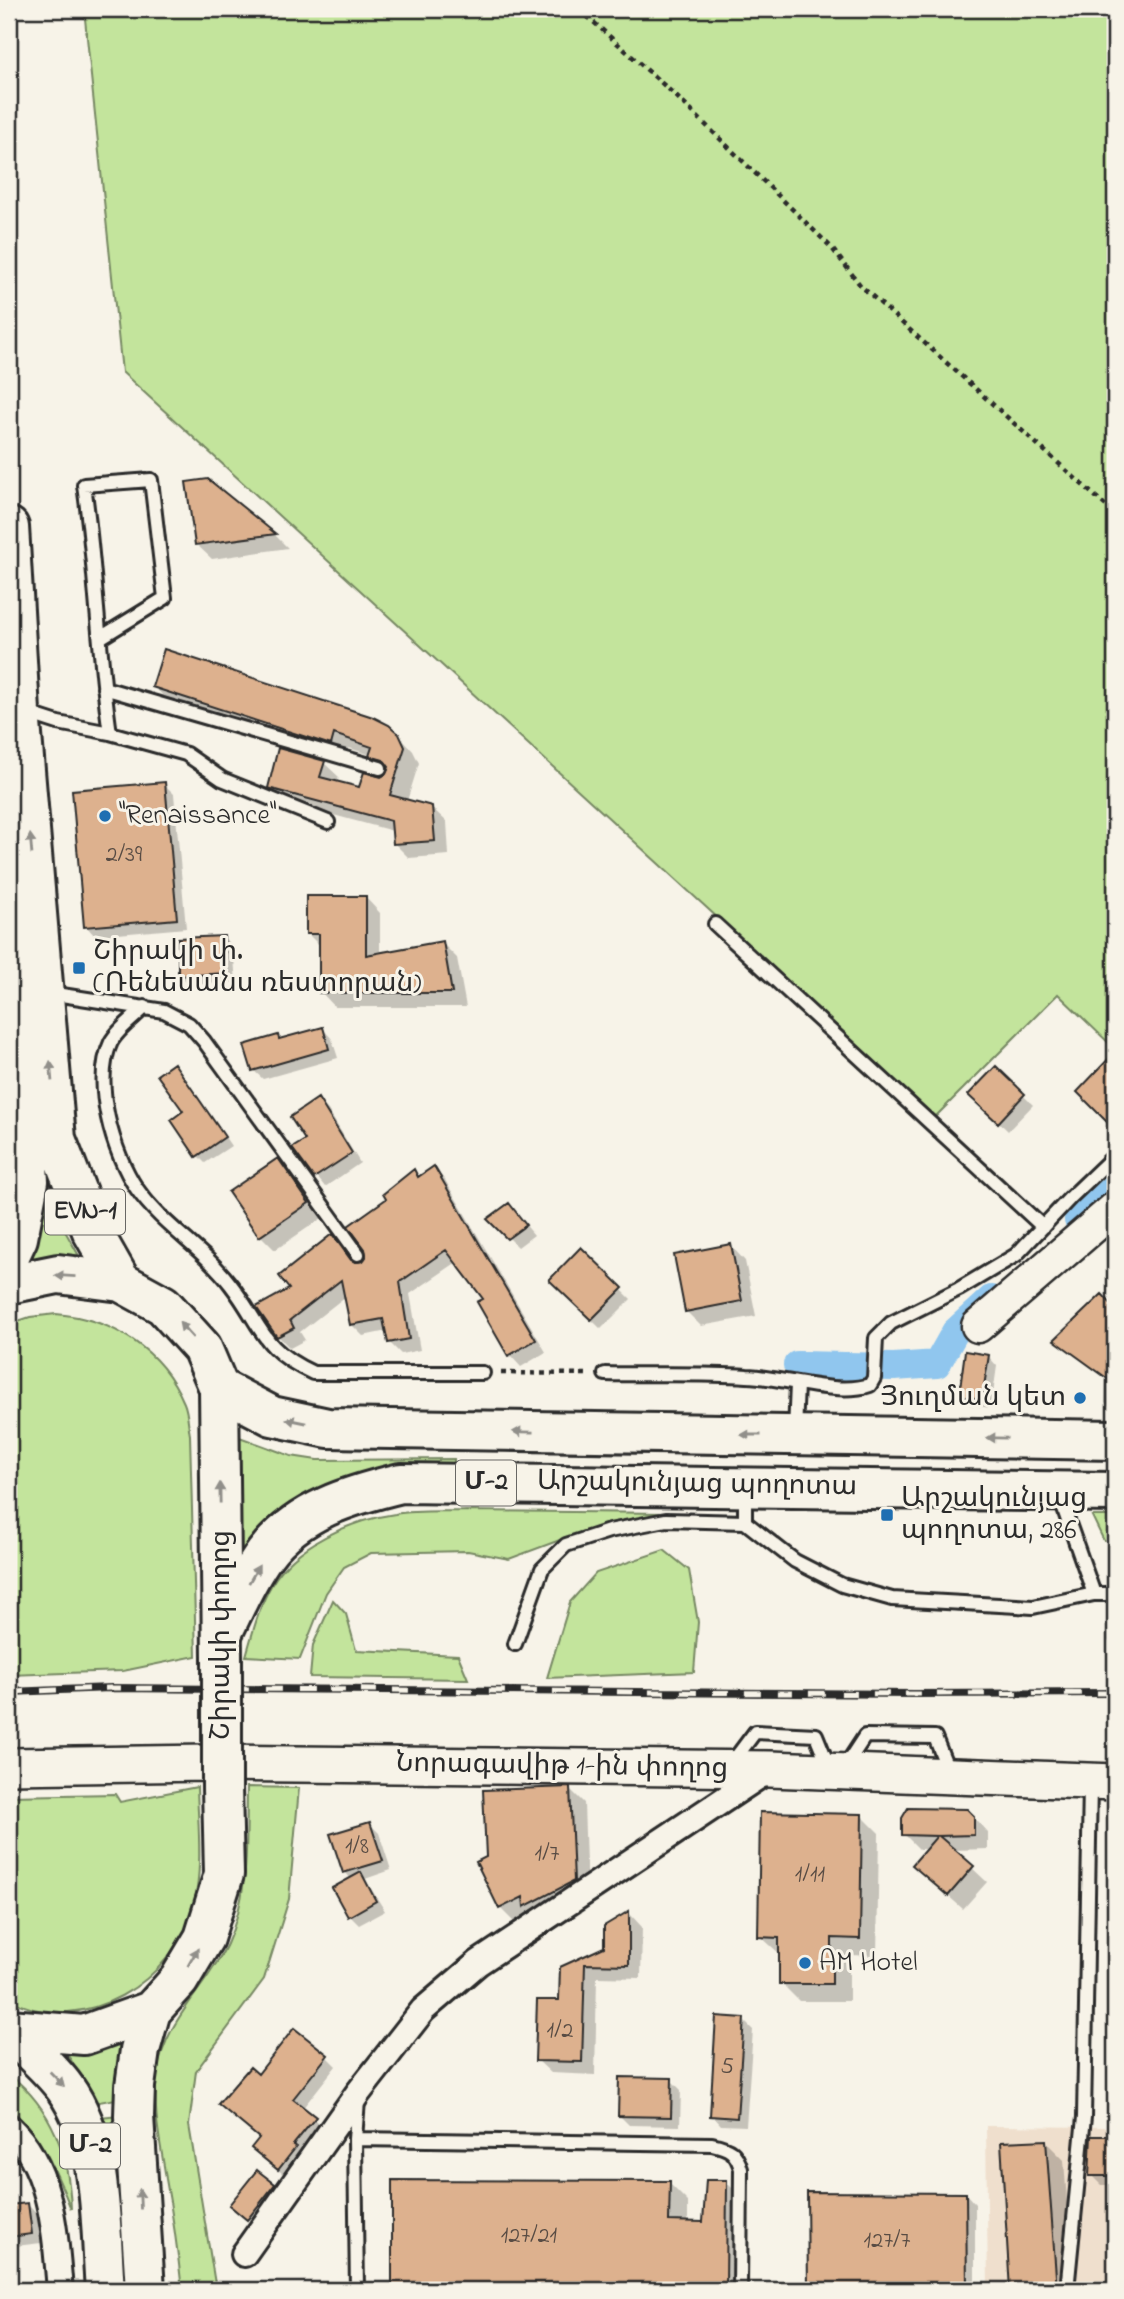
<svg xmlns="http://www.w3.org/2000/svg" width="1124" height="2299" viewBox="0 0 1124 2299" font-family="'Indie Flower','Noto Sans Armenian',sans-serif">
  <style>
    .built { fill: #efdfcd }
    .green { fill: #c3e49c; stroke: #778864; stroke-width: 2 }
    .shadow { fill: #0003 }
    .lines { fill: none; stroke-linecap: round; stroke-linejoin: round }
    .canal { stroke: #90c6ee; stroke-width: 28 }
    .building { fill: #ddb18e; stroke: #2b2b2b; stroke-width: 2 }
    .service-casing { stroke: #2b2b2b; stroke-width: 18 }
    .minor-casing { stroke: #2b2b2b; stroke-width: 30 }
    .tertiary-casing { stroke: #2b2b2b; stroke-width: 37 }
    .secondary-casing { stroke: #2b2b2b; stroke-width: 40 }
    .primary-casing { stroke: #2b2b2b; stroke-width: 44 }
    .trunk-casing { stroke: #2b2b2b; stroke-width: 44 }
    .path { stroke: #2b2b2b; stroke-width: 4.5; stroke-dasharray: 5 5; stroke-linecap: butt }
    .service { stroke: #f7f3e8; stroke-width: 12 }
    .minor { stroke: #f7f3e8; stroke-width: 24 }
    .tertiary { stroke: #f7f3e8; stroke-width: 32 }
    .secondary { stroke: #f7f3e8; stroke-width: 35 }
    .primary { stroke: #f7f3e8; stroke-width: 38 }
    .trunk { stroke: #f7f3e8; stroke-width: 38 }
    .rail-casing { stroke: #2b2b2b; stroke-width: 8 }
    .rail { stroke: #f7f3e8; stroke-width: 5; stroke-dasharray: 16; stroke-linecap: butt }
    .trunk-bridge-casing { stroke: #2b2b2b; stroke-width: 44; stroke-linecap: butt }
    .trunk-bridge { stroke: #f7f3e8; stroke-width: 38 }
    .oneway { fill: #918f8a }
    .poi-dot { fill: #1f6fb2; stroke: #f7f3e8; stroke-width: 2.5 }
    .labels { text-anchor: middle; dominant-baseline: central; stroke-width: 6; stroke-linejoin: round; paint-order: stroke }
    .number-label { font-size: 24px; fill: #584c44 }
    .shield { fill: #f7f3e8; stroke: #686764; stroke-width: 2 }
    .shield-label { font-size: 26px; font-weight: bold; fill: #2b2b2b }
    .poi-label { font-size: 28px; fill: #2b2b2b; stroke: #f7f3e8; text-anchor: start }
    .street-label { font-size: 28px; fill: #2b2b2b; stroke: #f7f3e8 }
  </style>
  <rect width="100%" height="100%" fill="#f7f3e8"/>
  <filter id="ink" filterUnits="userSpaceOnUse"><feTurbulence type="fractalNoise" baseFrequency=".0143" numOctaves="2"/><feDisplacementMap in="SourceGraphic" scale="14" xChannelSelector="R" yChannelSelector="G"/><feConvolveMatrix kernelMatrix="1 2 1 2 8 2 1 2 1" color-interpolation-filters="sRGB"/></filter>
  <g filter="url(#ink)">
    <path class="built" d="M986,2126L1115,2127V2290H988Z"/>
    <path class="green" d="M84,9H1115V1049L1058,994L935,1117L122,372Z
      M44,1172L65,1231L83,1263L18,1266Z
      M56,1314C113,1319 161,1349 184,1403C188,1412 188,1425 190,1435L196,1656L123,1671L9,1675V1324L30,1317Z
      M234,1435L291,1456L317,1460L454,1459V1468L238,1562Z
      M466,1511L669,1513L584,1531L509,1559L468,1551L371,1553L344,1567L326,1593L300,1659L246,1656C253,1632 259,1606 272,1584C295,1545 351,1520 395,1514C418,1510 443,1512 466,1511Z
      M1092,1516H1115V1541H1104Z
      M664,1550L689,1570L698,1622L694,1672L547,1678L570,1602L596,1573Z
      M333,1600L346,1614L356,1650L458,1655L468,1679L310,1677L313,1645Z
      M197,1787C198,1826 203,1866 194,1905C176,1980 82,2040 9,1999V1796L115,1794L120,1802Z
      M247,1787L299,1788L289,1899L264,1979L196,2071L189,2125L216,2290H182C178,2253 173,2216 166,2179C161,2145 152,2109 157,2074C164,2021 206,1989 227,1944C250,1894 246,1840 247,1787Z
      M130,2028L116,2099L94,2103L71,2060L57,2040Z
      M9,2074C53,2109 69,2155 71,2209C56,2172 42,2134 9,2108Z
      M118,2115L127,2290H119L101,2117Z"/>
    <path class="shadow" d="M208,481L275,535L288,548L212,559L197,545Z
      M154,687L398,735L413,751L419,763L407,801L432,808L447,822L449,855L409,858L395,844L393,831L285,802L270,788L324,763L339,777L337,783L360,789L382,778L389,771L371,755L349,748L345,758L169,701Z
      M164,784L174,794L186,928L95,936L86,926Z
      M366,898L380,913V954L442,943L457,958L466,1007H335L321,992V947L308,934Z
      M224,938L233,947L236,982L190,985L180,975Z
      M323,1029L332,1039L338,1058L263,1079L253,1070L278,1037L281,1040Z
      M174,1065L182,1073L231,1146L205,1163L197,1155Z
      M996,1069L1033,1105L1008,1131L971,1095Z
      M318,1100L328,1110L360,1163L325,1187L295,1149L308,1140Z
      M278,1161L292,1175L322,1218L275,1250L261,1236L231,1193Z
      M434,1168L445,1180L546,1352L521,1367L510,1355L479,1303L485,1300L457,1262L410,1294L420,1350L401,1354L389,1342L387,1331L363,1336L351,1324L346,1296L300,1332L305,1340L290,1348L278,1336L292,1290L332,1236L355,1263L365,1262L389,1200L414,1172L420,1178Z
      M509,1205L534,1235L518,1247L490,1219Z
      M731,1246L745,1261L756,1316L701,1326L686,1311Z
      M581,1250L631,1299L601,1329L551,1280Z
      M1102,1297L1115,1310V1411L1105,1402L1106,1378L1056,1340Z
      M988,1356L997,1366L991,1408L970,1405L961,1395Z
      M1107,1562H1115V1593L1107,1585Z
      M1108,1604H1115V1648L1107,1640Z
      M570,1789L584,1803L587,1895L532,1913L514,1922L500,1908L488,1858Z
      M967,1810L988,1833V1849L953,1850L987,1882L963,1909L929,1879L928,1849H919L904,1834Z
      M861,1815L879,1833L877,1956L849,1955V2001H799L781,1983L780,1954L760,1936Z
      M370,1824L379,1833L391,1870L365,1879L385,1911L359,1925L349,1915L351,1879L345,1872Z
      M629,1913L642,1927L641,1978L597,1977L595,2075L551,2073L537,2060L560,2002L561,1968L606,1948Z
      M743,2020L753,2030L746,2126L721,2125L712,2115Z
      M326,2056L336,2066L302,2109L324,2128L288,2178L262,2157L260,2139L230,2114L258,2076Z
      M671,2080L681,2090L680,2126L629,2125L620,2116Z
      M1093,2138H1115V2185H1101L1091,2175Z
      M1045,2141L1064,2160L1073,2290H1011L1003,2144Z
      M258,2173L283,2195L258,2228L231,2205Z
      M394,2182L669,2183L688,2202V2223L705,2224L726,2182L745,2201L744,2290H394Z
      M809,2194H966L975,2204V2290H809Z
      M27,2204L37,2214L41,2243L16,2246L9,2239V2207Z"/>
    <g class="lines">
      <path class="canal" d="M1078,1220L1115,1187
        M797,1365L894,1367L937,1364L955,1332L991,1299"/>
    </g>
    <path class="building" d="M208,479L276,534L195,545L186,482Z
      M164,649L373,717L389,725L399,734L405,747L390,795L432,806L435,841L393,844L391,821L268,788L278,748L325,761L320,777L359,787L364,772L381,777L386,774L389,767L383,760L369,756L372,747L334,734L331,745L152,687Z
      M165,782L177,919L84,927L72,790Z
      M306,896H366V955L443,941L452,993H319V934H306Z
      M224,936L227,973L178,976V938Z
      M323,1027L329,1049L252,1071L244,1045L278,1035L279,1039Z
      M1115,1052V1130L1077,1092Z
      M174,1063L225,1137L196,1157L171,1120L183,1111L157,1075Z
      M996,1066L1025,1094L998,1123L968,1095Z
      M318,1098L352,1153L314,1178L292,1148L305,1140L290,1117Z
      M278,1158L309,1203L259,1237L228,1192Z
      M434,1166L536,1340L508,1356L477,1302L483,1299L446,1250L400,1282L409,1339L388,1343L383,1319L350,1325L341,1280L290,1320L294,1328L277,1337L256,1307L289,1289L279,1276L332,1234L351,1260L355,1262L363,1261L366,1257L365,1249L348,1226L386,1199L383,1194L414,1169L418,1177Z
      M509,1203L526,1225L507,1239L487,1219Z
      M731,1244L742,1301L685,1312L674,1255Z
      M581,1247L623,1288L591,1320L549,1280Z
      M1102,1294L1115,1308V1384L1054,1340Z
      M965,1351L989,1355L982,1399L959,1396Z
      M570,1787L574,1881L524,1907L523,1897L499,1909L476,1862L486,1857L483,1790Z
      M908,1808L967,1809L974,1816V1835L939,1836L974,1866L948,1896L912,1865L937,1836L902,1835V1818Z
      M760,1812L862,1814L860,1939L832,1938V1984H779V1938L758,1937Z
      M370,1822L383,1861L343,1873L330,1834Z
      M361,1872L376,1901L348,1917L332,1888Z
      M629,1911V1965L585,1964L582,2062L535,2061L537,2000H559L560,1967L604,1947V1926Z
      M716,2016L744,2018L737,2118L710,2116Z
      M294,2028L328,2055L293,2099L316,2117L293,2145L296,2147L278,2170L251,2148L259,2138L218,2104L250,2067L258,2074Z
      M619,2077L672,2078L671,2117L618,2116Z
      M1091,2136H1115V2176H1089Z
      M1046,2140L1057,2290H1010L1001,2142Z
      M257,2170L275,2184L247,2220L229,2205Z
      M392,2180L670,2181L669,2221L703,2222L706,2180H727L726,2290H392Z
      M807,2192L966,2193L967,2290H808Z
      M28,2203L32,2234L9,2237V2205Z"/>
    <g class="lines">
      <defs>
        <path id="service" d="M100,638L165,598L151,480L84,485C96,567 98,651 110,733
          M104,688L380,768
          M24,712L58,723L110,733L186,754L222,779L328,822
          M715,924L1043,1227
          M49,993L164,1011L189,1024L204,1041L358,1254
          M145,1007C135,1017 118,1029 111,1042C92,1082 113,1154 137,1189C163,1226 204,1249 231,1285C262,1325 260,1349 313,1373H483
          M605,1374C652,1375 700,1373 747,1376C781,1377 838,1396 870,1385L874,1378L876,1338L891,1323L959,1289L1016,1255L1070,1198L1115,1155
          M795,1432L797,1384
          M1060,1498L1094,1594H1115
          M745,1522L795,1561L842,1585L892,1599L1033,1607L1094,1594
          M515,1644L542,1569L566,1545L609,1531L666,1520L745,1522V1493
          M731,1764L755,1732L816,1735L829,1767
          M844,1768L865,1736L935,1737L949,1772
          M355,2139L712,2144C729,2148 736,2151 741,2169L740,2290
          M357,2290L355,2139L358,2100
          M1067,2290L1084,2117L1090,1785"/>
        <path id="minor" d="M9,2127C53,2168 55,2235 60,2290
          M244,2254L358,2093L423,2010L478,1963L770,1769"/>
        <path id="tertiary" d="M978,1326L1115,1208"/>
        <path id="secondary" d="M9,1766L208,1763L770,1769L1115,1782"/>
        <path id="primary" d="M219,1388L272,1416L328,1428L1115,1440
          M222,1634C235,1608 247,1578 265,1554C298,1510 351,1495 401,1483L1115,1492"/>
        <path id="trunk" d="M9,527L20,711L56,1139L92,1231L121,1282
          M9,914L29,1181L18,1238L9,1257
          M9,1284L58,1274L121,1282L163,1305L202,1348L219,1388L222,1656
          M9,2029L84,2035L151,2011
          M9,2030C27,2049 50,2067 65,2088C104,2142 100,2226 105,2290
          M145,2290L134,2116L135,2086L140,2050L151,2011L179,1980L204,1938L224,1874L222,1787"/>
      </defs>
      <use href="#service" class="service-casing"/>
      <use href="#minor" class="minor-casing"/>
      <use href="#tertiary" class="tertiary-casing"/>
      <use href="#secondary" class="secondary-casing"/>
      <use href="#primary" class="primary-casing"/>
      <use href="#trunk" class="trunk-casing"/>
      <path class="path" d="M579,9L675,95L831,247L861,286L1115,514
        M501,1373L587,1374"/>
      <use href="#service" class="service"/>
      <use href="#minor" class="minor"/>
      <use href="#tertiary" class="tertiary"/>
      <use href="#secondary" class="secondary"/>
      <use href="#primary" class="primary"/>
      <use href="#trunk" class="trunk"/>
      <defs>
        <path id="rail" d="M9,1692L111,1688L914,1694L1115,1693"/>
      </defs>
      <use href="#rail" class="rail-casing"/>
      <use href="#rail" class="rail"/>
      <defs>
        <path id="trunk-bridge" d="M222,1787V1656"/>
      </defs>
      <use href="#trunk-bridge" class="trunk-bridge-casing"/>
      <use href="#trunk-bridge" class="trunk-bridge"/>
    </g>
    <defs><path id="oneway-solid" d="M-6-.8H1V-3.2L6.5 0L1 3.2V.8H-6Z" transform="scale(1.75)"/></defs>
    <g class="oneway">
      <use href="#oneway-solid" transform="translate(31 844) rotate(-95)"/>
      <use href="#oneway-solid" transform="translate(51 1071) rotate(-95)"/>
      <use href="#oneway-solid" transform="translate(65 1276) rotate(-177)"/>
      <use href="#oneway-solid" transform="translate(186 1330) rotate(-132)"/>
      <use href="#oneway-solid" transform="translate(296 1421) rotate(-168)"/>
      <use href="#oneway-solid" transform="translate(523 1432) rotate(-179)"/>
      <use href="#oneway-solid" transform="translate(751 1435) rotate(-180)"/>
      <use href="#oneway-solid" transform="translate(997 1438) rotate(-179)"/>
      <use href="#oneway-solid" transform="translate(220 1493) rotate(-91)"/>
      <use href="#oneway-solid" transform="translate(254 1574) rotate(-60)"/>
      <use href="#oneway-solid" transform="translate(193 1957) rotate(-60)"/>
      <use href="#oneway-solid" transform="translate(57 2079) rotate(46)"/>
      <use href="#oneway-solid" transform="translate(140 2199) rotate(-93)"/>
    </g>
  </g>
  <g class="poi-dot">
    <circle cx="105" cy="816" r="7"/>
    <rect x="72" y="961" width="14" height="14" rx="3.5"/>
    <circle cx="1080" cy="1398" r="7"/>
    <rect x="880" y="1508" width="14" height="14" rx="3.5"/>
    <circle cx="805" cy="1963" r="7"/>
  </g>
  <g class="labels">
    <g class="number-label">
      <text x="124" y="855">2/39</text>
      <text x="357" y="1847">1/8</text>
      <text x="547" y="1854">1/7</text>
      <text x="810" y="1875">1/11</text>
      <text x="560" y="2031">1/2</text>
      <text x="727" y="2067">5</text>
      <text x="529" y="2236">127/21</text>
      <text x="887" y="2241">127/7</text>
    </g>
    <g class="shield">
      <rect x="45" y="1189.5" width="80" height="45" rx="5"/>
      <rect x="456" y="1460.5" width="60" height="45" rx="5"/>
      <rect x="60" y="2123.5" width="60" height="45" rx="5"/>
    </g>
    <g class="shield-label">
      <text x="85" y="1212">EVN-1</text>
      <text x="486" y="1483">Մ-2</text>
      <text x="90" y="2146">Մ-2</text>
    </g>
    <g class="poi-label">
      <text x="119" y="816">"Renaissance"</text>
      <text x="93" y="952">Շիրակի փ.<tspan x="93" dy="32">(Ռենեսանս ռեստորան)</tspan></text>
      <text x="1066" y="1398" text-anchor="end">Յուղման կետ</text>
      <text x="901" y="1499">Արշակունյաց<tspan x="901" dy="32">պողոտա, 286</tspan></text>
      <text x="819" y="1963">AM Hotel</text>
    </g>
    <g class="street-label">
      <text transform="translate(697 1485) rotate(1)">Արշակունյաց պողոտա</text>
      <text transform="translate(222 1635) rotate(-90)">Շիրակի փողոց</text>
      <text transform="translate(562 1767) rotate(1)">Նորագավիթ 1-ին փողոց</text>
    </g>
  </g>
  <rect width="1124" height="2299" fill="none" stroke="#f7f3e8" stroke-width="35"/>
  <rect x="18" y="18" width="1089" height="2264" fill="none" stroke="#2b2b2b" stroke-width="2.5" filter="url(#ink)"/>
</svg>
